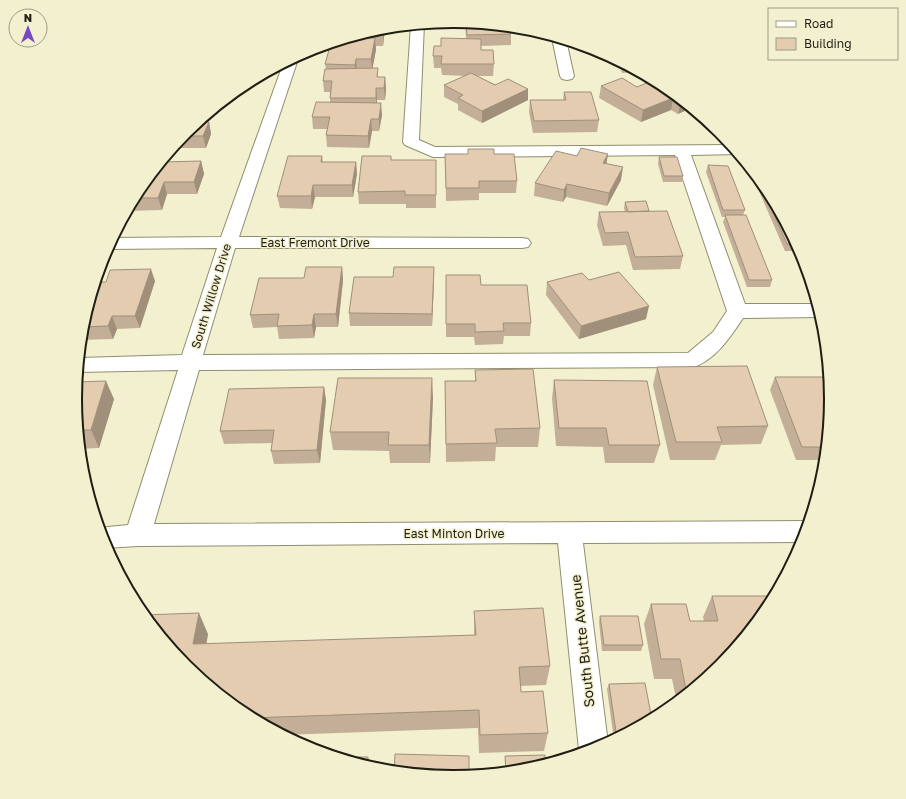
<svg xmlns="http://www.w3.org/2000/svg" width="906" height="799" viewBox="0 0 906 799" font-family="'Golos Text',sans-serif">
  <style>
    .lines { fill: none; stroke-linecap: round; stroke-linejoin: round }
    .minor-casing { stroke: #8f8e6f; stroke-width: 2 }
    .minor { fill: #fff; fill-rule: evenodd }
    .wall { fill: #c3af97 }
    .shaded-wall { fill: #9f8f7b }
    .building { fill: #e3ccb0; stroke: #9f8f7b }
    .labels { text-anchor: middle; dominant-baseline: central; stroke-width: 3; stroke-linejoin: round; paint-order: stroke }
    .street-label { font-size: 12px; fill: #1f1e12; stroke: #f2f0cf }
    .near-street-label { font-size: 14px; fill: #1f1e12; stroke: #f2f0cf }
    .rim { fill: none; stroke: #1f1e12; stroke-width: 2 }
  </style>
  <rect width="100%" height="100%" fill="#f2f0cf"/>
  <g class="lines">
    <defs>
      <path id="minor" d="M424,24L419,140L435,147L732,145L739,154L691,155L745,304H818L822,317L743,318C731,336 715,361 693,367L199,370L154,524L810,521L804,542L583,543L608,744L598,749L581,754L579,750L558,543L138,546L105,548L98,528L128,525L178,370L78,372L79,358L182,355L217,248L106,249L112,238L221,237L283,64L296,56L298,59L239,237L522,238L528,239L531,243L528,247L522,248H235L203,355L688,353L713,332L727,311L675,155L433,157L405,145L403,142L411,25Z
        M554,36L566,40L574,76L572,79L567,80L562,79L560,76L552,38Z"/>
    </defs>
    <use href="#minor" class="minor-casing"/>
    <use href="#minor" class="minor"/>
  </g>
  <path class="wall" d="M465,22L510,27L511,34V45L481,46V50L494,64L493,76H477L528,100L482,123L458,110V104L444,97V85L466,76L442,75L441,68H434L433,56L441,46L466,38Z
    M379,28H385L383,46H376V50L372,68L378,77H385L386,89L385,100H377V103L382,115L379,131H372L369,148L327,147L326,135L327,129H313L312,117L330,102V92H324L323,81L326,69L325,64L331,43Z
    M618,60L640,72L622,73Z
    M654,80L691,108L678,114L671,110L641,122L599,98L601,86L637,87Z
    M564,92L599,120L597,132L533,133L529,112L530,100H563Z
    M226,98L223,109H213Z
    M208,115L205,122H209L211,134L206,148H172L186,132Z
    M445,154H494L517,181L516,193H479V200L446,201Z
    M608,154L606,164L621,180L607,206L566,197L563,202L534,196L535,183L577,156Z
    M322,156L323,162H356L357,174L353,197H315L312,209L280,208L277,196Z
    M391,156V160H436V208H406V204H359L358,192Z
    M659,157L683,176L682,182H663L658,164Z
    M201,161L204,174L197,194H167L162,210L127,211L138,189Z
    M708,165L745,210L743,215L772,280L770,287H747L723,222L725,217H722L706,172Z
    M761,184L768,189L801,251H785L759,191Z
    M625,202L649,211L683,256L680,269L633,270L626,245L603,246L597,225L599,212H625L624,208Z
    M342,267L343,280L338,327H316L314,338L279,339L277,327L253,328L250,315L304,278Z
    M434,267V280L432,326H350L349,313L393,277Z
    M446,275L481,285L531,323L530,336H504L503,344L475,345L474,337H446Z
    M589,280L646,319L579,339L546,295L547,282Z
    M155,281L140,328L117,329L113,339L80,340L82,325Z
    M657,367L768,426L761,444L721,445L715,460H670L653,385Z
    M475,370L540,428L538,447H496L495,461L446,462L445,381H475Z
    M775,377L832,400L826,460H796L770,390Z
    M554,380L660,445L654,463H605L603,447L556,446L552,398Z
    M76,381L77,382L114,399L99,448L79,449L74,399Z
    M324,387L326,400L320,463L274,464L271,451L272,443L224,444L220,431Z
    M433,397L430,463H390L389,451L333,450L330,432Z
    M712,596H767L720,667L677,703L672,679H654L644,624L651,604L690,621H704L703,617Z
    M474,611L550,666L546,685L521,686V692L548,733L544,751L479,753L478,728L282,735L243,714L185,667L208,634L206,644L474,635Z
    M600,616L643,645L641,651H602L599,622Z
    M609,684L652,720L614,740L607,689Z
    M505,756L527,771L506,773L505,761Z"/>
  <path class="shaded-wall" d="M383,28H385L383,46Z
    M375,38L376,50L372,71L371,59Z
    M356,59L357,70L356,76L355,65Z
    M385,77L386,89L385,100L384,88Z
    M376,88L377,100L376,110Z
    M528,89V100L482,123V111Z
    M226,98L223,109L221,103Z
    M673,98L671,110L641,122L643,110Z
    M683,101L691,108L678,114L681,102Z
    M381,103L382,115L379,131V119Z
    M208,113V115L201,134L198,121Z
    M371,119L372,131L369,148L368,136Z
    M209,122L211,134L206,148L203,136Z
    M608,154L606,166L603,163Z
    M201,161L204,174L197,194L194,182Z
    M356,162L357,174L353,197L352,185Z
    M623,167L621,180L607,206L609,193Z
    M164,182L167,194L162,210L158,198Z
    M567,184L566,197L563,202L564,190Z
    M313,185L315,197L312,209L311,196Z
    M342,267L343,280L338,327L336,314Z
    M434,267V280L432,326V314Z
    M151,269L155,281L140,328L135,316Z
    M649,306L646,319L579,339L581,326Z
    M314,314L316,327L314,338L312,325Z
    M112,316L117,329L113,339L108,326Z
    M432,378L433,397L430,463L429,445Z
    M106,381L114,399L99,448L91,430Z
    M324,387L326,400L320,463L317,450Z
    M199,613L208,634L203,664L193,644Z
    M368,757L369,762L368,767H367Z"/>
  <path class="building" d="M466,22L510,27L511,34L467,35Z
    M379,28H383V34L359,35Z
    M347,38H375L371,59H356L355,65L325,64L331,43Z
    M441,38L481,39V50H493L494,64H441L442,56H433L434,46H441Z
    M378,68L377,77H385L384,88H376V98H330L332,81H323L325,69Z
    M471,73L495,85L508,79L528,89L482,111L458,98L463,95L444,85Z
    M622,78L637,87L654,80L663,85L683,101L681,102L673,98L643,110L601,86Z
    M564,92H591L599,120L534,121L530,100H566Z
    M316,102L381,103L379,119H371L368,136L326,135L330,117H312Z
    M198,121V122H209L203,136H182L186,132Z
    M581,148L608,154L603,163L623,167L609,193L567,184L564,190L535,183L556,151L577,156Z
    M468,149H494V154H514L517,181H479V188H446L445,154H468Z
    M288,156H322L321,162H356L352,185H313L311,196H277Z
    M362,156H391V160H436V195H405V191L358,192Z
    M659,157H677L683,176H664Z
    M201,161L194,182H164L158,198H134L138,189L161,162Z
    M708,165L728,166L745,210H723Z
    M761,184H764L768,189L797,244H787Z
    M646,201L649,211L628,212L625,202Z
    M667,211L683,256L635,257L628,232L605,233L599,212Z
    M725,215H746L772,280H749Z
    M306,267H342L336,314H314L312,325L277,326L279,314L250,315L259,278H304Z
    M394,267H434L432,314L349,313L354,277H393Z
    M151,269L135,316H112L108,326L82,327L95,282H106L110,270Z
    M619,272L649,306L581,326L547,282L582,273L589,280Z
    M446,275H480L481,285H527L531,323H503L504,331L475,332V324H446Z
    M747,366L768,426L717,427L722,442H676L657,367Z
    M533,369L540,428L495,429L497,443L446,444L445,381H476L475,370Z
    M775,377H829L832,400L827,447H802Z
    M338,378H432L429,445H388L389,432H330Z
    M554,380L647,381L660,445H609L606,428H559Z
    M106,381L91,430H78L74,399L76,382Z
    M324,387L317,450L271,451L274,430L220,431L229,389Z
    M712,596H767L770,606L768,610L720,667L687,695L680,659H661L651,604H686L690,621H718Z
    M543,608L550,666L519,667L521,692L543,691L548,733L480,735L479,710L250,718L243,714L185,667L143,615L199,613L193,644L476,635L474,611Z
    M600,616H638L643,645H604Z
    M645,683L652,720L617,739L609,684Z
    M395,754L469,756V776L453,778L394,772Z
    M545,755V765L527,771L506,773L505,756Z
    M334,757H368L367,767Z"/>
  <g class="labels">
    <g class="street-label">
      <text x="315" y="242">East Fremont Drive</text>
      <text transform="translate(211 296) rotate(-73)">South Willow Drive</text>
      <text x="454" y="533">East Minton Drive</text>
    </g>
    <g class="near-street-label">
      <text transform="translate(582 641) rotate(-96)">South Butte Avenue</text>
    </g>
  </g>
  <path d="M0 0H906V799H0ZM82 399a371 371 0 1 1 742 0a371 371 0 1 1-742 0Z" fill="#f2f0cf" fill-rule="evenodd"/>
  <path class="rim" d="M82 399a371 371 0 1 1 742 0a371 371 0 1 1-742 0Z"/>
  <rect x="768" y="8" width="130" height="52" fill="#f2f0cf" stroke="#9e9c83"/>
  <rect x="776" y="21" width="20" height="6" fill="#ffffff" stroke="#9e9c83"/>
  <text x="804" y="28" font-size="12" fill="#1f1e12">Road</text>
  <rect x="776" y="38" width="20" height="12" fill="#e3ccb0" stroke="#9e9c83"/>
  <text x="804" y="48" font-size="12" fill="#1f1e12">Building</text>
  <g transform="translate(28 28)"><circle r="19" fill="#f2f0cf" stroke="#9e9c83"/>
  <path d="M0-3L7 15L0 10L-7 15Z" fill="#7a48c0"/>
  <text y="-6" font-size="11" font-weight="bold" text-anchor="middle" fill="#1f1e12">N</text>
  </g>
</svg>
